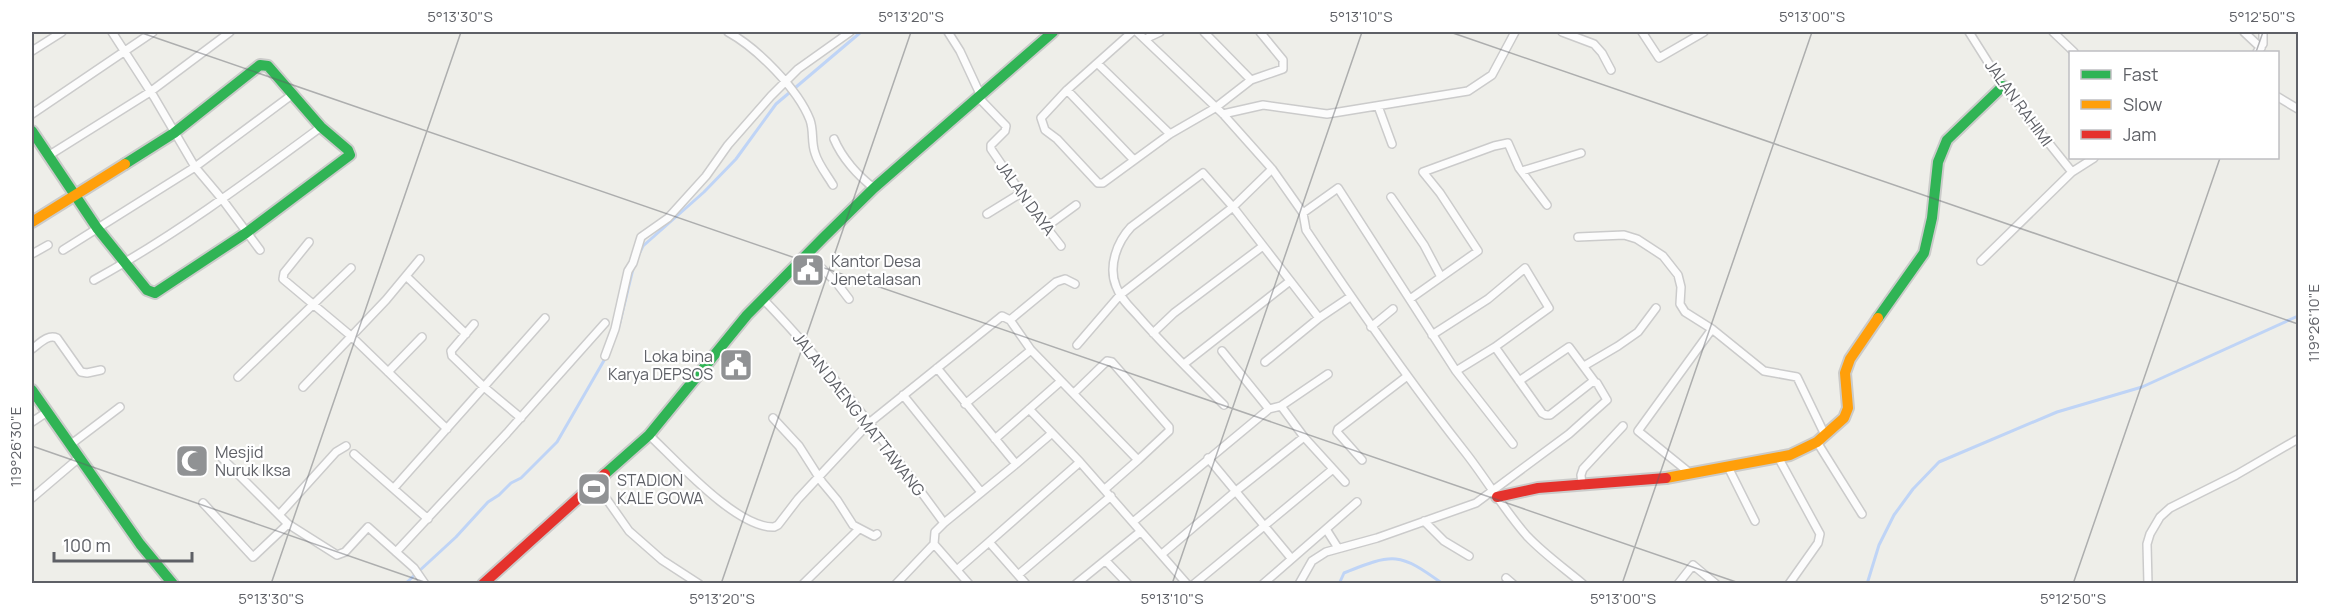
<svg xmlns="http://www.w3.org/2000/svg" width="2330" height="615" viewBox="0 0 2330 615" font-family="Manrope,sans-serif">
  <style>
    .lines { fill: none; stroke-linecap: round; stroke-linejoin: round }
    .stream { stroke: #bfd4f6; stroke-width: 3 }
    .street-casing { stroke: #cbcbcb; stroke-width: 10 }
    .fast-casing { stroke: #cbcbca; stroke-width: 14 }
    .slow-casing { stroke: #cbcbca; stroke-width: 14 }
    .jam-casing { stroke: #cbcbca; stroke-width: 14 }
    .street { stroke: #fcfcfc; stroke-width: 7 }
    .fast { stroke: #30b455; stroke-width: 10 }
    .slow { stroke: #ff9f0a; stroke-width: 10 }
    .jam { stroke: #e5322d; stroke-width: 10 }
    .ticks { fill: none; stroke: #5e6066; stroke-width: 1.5; stroke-opacity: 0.45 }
    .labels { text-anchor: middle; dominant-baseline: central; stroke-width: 4.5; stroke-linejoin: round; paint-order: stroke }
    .street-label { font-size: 16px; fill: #5e6066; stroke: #fff }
    .poi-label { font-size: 16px; fill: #5e6066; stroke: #fff; text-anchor: start }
    .neatline { fill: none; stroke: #5e6066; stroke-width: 2 }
    .ticks-label { font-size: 15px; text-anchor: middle; fill: #5e6066 }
  </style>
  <rect width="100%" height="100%" fill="#eeeee9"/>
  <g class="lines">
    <path class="stream" d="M639,254L643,246L704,192L736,159L776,104L861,32
      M619,326L634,265
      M405,584L456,537L488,502L499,495L511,483L521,478L557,442L606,357
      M1339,584L1344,573C1394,553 1399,552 1443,584
      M1867,584L1879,545L1894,515L1913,489L1939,462L2057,412L2142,387L2298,316"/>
    <defs>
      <path id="street" d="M112,32L154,97L195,167L222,199L260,250
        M728,32C757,48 798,89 810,120C814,131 811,142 815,153C818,164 827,175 833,185
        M948,32L960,51L980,94
        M1132,32L1067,90L1041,118L1045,130L1057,139L1098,183H1103L1170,134L1215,108L1251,80L1204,32
        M1137,32L1223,114L1272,169L1303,213L1306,230C1357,306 1408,380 1465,452C1487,480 1504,510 1527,536C1544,554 1564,568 1583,584
        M1562,32L1594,44L1602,53L1611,70
        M1642,32L1659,58L1704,32
        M1969,32L2003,86L2072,172
        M2053,32L2074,52
        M2244,32L2261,48
        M1145,39L1160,32
        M32,51L62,32
        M2257,52L2263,44V32
        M1098,64L1170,134
        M1251,80L1283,69V60L1260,32
        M1067,90L1133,159
        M978,97L1006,126L1005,131L991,145V149L1032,209L1061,246
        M2278,97L2298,109
        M1378,106L1392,144
        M32,114L153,32
        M1223,114L1263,105L1327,114L1468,91L1492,75L1515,32
        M834,139C842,158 858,176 874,188
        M48,156L150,92L230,32
        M1522,171L1581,153
        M1391,197L1424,245L1441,277
        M1303,213L1338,188L1456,371L1513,444
        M987,214L1021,193
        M1046,227L1076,205
        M1578,237L1624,235L1637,239L1663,256L1678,275L1681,287L1680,304L1685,312L1712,329L1764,371L1797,377L1825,435
        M309,242L284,273L283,279L351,336L447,429
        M63,250L195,167L293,94
        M32,254L48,245
        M807,254L836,282L849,299
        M1981,261L2072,172L2094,158
        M406,276L466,334
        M94,280C174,236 248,181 321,127
        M763,299C830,368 887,445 944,523L935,532L934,544L969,584
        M1410,299L1478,251L1440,193L1423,172L1494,146L1508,143L1519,168L1547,205
        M1010,320L1056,282L1065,279L1075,284
        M474,324L451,351L452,356L484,387L521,418
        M1371,327L1393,309
        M1153,333L1174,313L1263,246
        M1432,335L1488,299L1525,268L1549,308L1495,347L1456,371
        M1077,345L1120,295L1233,207L1272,169
        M32,349C40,343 48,334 57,338L81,372L87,373L101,370
        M1222,351L1269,409
        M605,356L615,329L628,271L633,263L641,237L668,218L706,176L728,145L771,96L798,69L850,32
        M1265,362L1319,318
        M1184,364L1290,281
        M1584,366L1618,346L1638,332L1656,308
        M937,368L1016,464L944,523
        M388,372L422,337
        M238,377L351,268
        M1519,381L1569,347L1595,382
        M303,387L386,300L420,259
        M1074,393L1107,361L1112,362L1169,427V431L1138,460
        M903,395L981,492
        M965,404L1031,350
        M1224,405C1195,376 1165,347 1138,316C1130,307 1120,298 1116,286C1108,266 1117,242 1131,227L1203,173L1233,207L1319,318L1350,297
        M1281,406L1304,437L1345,482
        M1029,409L1080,462L1187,584
        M773,418L799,446L822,482L837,500L853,525L874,536L877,534
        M32,422L47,412
        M649,435C676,460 736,528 774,527L778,525L798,499L869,423L1002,316L1010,320L1031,350L1138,460L1105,489
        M995,439L1061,381
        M1817,442L1862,514
        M70,445L120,407
        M354,454L428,519
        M1778,457L1820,534L1818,543L1789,584
        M222,458L288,524
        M1208,458L1291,558
        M1362,460L1337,432L1338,429L1406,377
        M1016,464L1051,434
        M1728,467L1755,521
        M1691,474L1638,431L1712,329
        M596,484L629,531L662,560L699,584
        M1582,486L1581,475L1583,469L1623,426
        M394,488L545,318
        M32,498L79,458
        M203,503L253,557L288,524L337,555L345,552L368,527L414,568L425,584
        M279,515L336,452L346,446
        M1424,521L1444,541L1469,556
        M1133,522L1269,409L1281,406L1328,374
        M1326,529L1338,548
        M396,552L507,433L605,323
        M1162,554L1236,491L1304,437
        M1106,561L1128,584
        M958,569L989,542
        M1018,575L1111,496
        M1506,578L1513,584
        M803,584L859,529
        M896,584L934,544
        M1026,584L989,542L1080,462
        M1076,584L1140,532
        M1194,584L1333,469
        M1263,584L1357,502
        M1299,584L1312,561L1326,552L1377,538L1476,503L1569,434L1607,400L1597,383L1592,382L1550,415H1546L1542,413L1495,347
        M1678,584L1693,565L1716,584
        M2148,584L2147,544L2150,534L2160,517L2170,508L2236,475L2298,439"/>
      <path id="fast" d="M32,131L97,228L147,290L155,293L246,233L350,155L348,150L321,127L268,66L260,65L174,133L125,164
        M1878,318L1924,253L1932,218L1938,162L1947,140L2003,86
        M32,390L140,544L173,584
        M605,474L649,435L747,315L824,237L874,188L1053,32"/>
      <path id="slow" d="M32,222L125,164
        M1666,478L1790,455L1817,442L1844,418L1848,408L1845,373L1850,359L1878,318"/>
      <path id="jam" d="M1497,497L1538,488L1666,478
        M483,584L605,474"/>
    </defs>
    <use href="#street" class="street-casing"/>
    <use href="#fast" class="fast-casing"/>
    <use href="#slow" class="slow-casing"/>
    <use href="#jam" class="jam-casing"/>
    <use href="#street" class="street"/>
    <use href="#fast" class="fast"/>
    <use href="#slow" class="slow"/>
    <use href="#jam" class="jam"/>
  </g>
  <path class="ticks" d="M139,32L1742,584M1450,32L2298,324M2256,52L2263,32M32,446L430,584M271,584L461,32M721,584L911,32M1172,584L1362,32M1622,584L1812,32M2073,584L2220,158"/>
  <defs>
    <symbol id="civic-square" viewBox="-11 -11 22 22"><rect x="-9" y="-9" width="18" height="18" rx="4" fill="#909294" stroke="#fff"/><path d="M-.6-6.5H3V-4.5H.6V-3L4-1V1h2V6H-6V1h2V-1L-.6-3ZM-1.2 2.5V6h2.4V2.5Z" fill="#fff"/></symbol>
    <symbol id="mosque-square" viewBox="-11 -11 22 22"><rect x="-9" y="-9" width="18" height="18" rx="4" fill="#909294" stroke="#fff"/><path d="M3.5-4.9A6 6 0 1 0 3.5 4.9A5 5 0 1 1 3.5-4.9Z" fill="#fff"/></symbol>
    <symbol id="stadium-square" viewBox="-11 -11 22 22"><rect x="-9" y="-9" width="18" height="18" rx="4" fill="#909294" stroke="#fff"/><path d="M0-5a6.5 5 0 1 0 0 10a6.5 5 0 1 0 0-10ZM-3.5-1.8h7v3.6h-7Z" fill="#fff"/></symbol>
  </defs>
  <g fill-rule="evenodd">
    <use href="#civic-square" x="789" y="251" width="38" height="38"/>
    <use href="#civic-square" x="717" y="346" width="38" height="38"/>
    <use href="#mosque-square" x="173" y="442" width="38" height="38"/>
    <use href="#stadium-square" x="575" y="470" width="38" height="38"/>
  </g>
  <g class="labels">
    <g class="street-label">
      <text transform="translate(2019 103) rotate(54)">JALAN RAHIMI</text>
      <text transform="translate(1026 198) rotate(54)">JALAN DAYA</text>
      <text transform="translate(859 414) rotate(52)">JALAN DAENG MATTAWANG</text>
    </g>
    <g class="poi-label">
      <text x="831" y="261">Kantor Desa<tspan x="831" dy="18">Jenetalasan</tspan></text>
      <text x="713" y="356" text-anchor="end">Loka bina<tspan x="713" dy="18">Karya DEPSOS</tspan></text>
      <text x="215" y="452">Mesjid<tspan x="215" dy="18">Nuruk Iksa</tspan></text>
      <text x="617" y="480">STADION<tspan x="617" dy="18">KALE GOWA</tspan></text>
    </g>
  </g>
  <rect width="2330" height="615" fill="none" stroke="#ffffff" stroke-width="66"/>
  <rect x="2069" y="51" width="210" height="108" fill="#ffffff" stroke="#bfbfc2" stroke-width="1.5"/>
  <rect x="2081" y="70" width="30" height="9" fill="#30b455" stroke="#bfbfc2" stroke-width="1.5"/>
  <text x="2123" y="81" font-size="18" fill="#5e6066">Fast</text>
  <rect x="2081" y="100" width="30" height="9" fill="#ff9f0a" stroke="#bfbfc2" stroke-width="1.5"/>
  <text x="2123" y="111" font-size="18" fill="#5e6066">Slow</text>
  <rect x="2081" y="130" width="30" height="9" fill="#e5322d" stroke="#bfbfc2" stroke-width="1.5"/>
  <text x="2123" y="141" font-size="18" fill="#5e6066">Jam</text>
  <path d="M54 552v9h138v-9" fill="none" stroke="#5e6066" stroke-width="3"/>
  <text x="63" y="552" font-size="18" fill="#5e6066" stroke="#ffffff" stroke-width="4.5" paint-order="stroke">100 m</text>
  <rect x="33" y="33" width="2264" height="549" class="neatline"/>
  <g class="ticks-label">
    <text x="460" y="22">5°13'30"S</text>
    <text x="911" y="22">5°13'20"S</text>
    <text x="1361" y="22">5°13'10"S</text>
    <text x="1812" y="22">5°13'00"S</text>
    <text x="2262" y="22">5°12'50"S</text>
    <text transform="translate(2314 323) rotate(-90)" y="5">119°26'10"E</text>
    <text transform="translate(16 447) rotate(-90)" y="5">119°26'30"E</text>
    <text x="271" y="604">5°13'30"S</text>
    <text x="722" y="604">5°13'20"S</text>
    <text x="1172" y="604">5°13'10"S</text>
    <text x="1623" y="604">5°13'00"S</text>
    <text x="2073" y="604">5°12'50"S</text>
  </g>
</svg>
